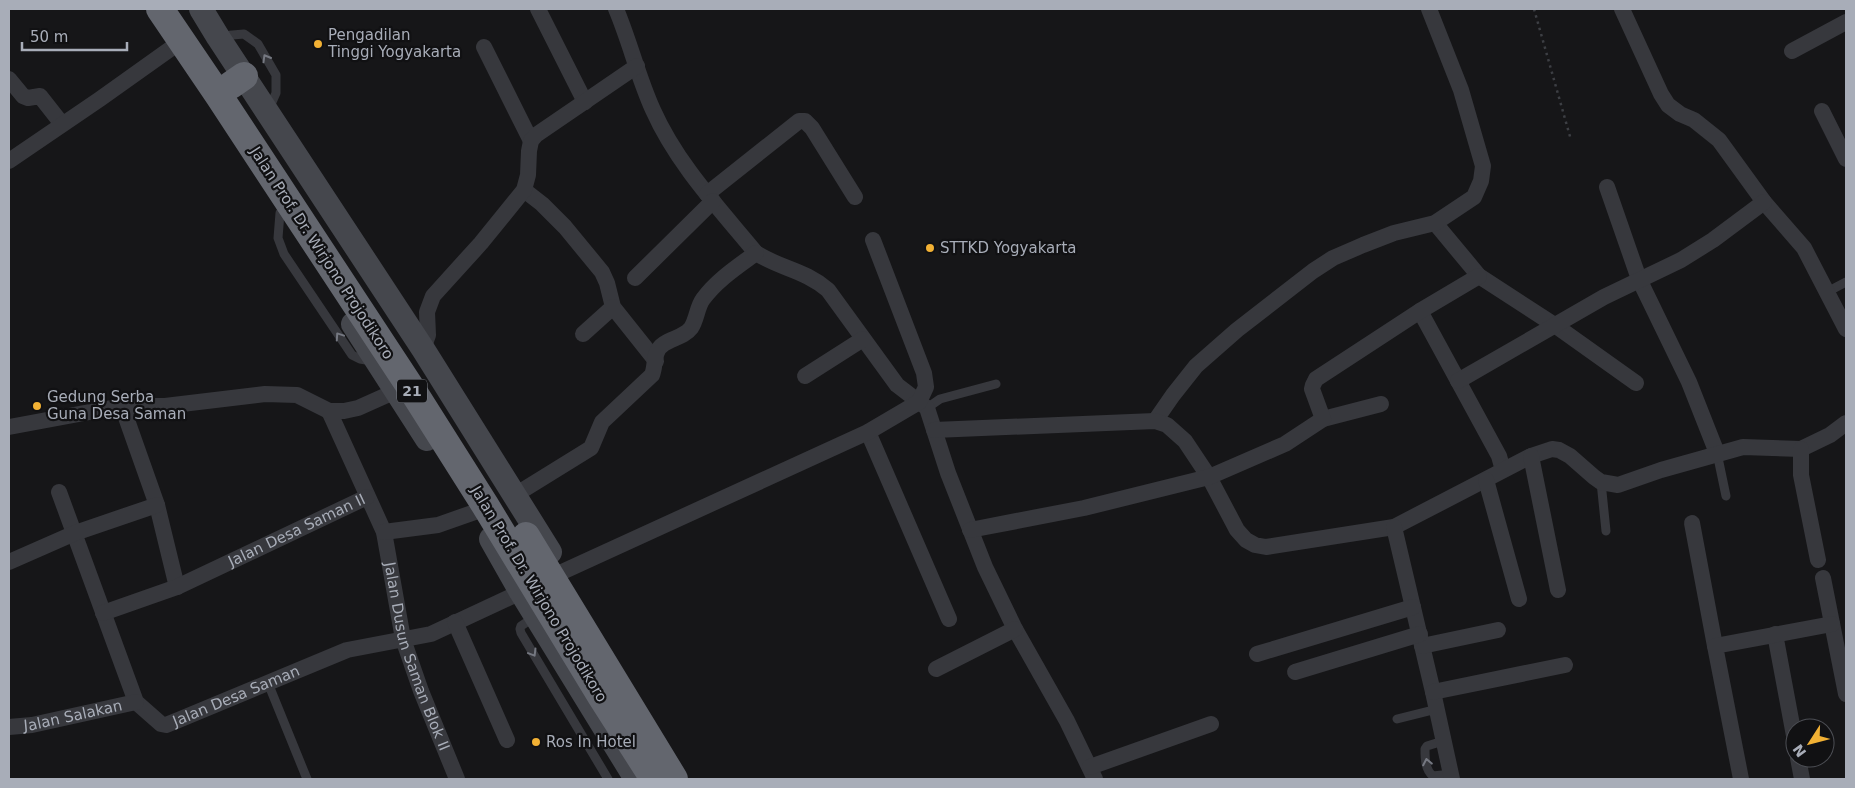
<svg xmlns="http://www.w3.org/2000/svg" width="1855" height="788" viewBox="0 0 1855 788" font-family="'DejaVu Sans',sans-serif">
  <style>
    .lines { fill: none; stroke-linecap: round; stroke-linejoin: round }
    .path { stroke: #3d3f44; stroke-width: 2.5; stroke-dasharray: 2.5 4; stroke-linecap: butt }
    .lane { stroke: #37383d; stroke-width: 9 }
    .street { stroke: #37383d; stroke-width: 16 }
    .secondary { stroke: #45474d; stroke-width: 24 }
    .highway { stroke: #63666e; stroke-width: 28 }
    .oneway { stroke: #757881 }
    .poi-dot { fill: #f2b134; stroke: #111113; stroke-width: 2 }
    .labels { text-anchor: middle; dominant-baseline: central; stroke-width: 4.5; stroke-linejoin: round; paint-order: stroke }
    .shield { fill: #111113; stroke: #7b7e86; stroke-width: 1 }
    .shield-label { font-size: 14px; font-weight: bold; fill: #a8adb8 }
    .poi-label { font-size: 15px; fill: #a8adb8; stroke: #111113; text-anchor: start }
    .street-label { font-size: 15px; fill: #a8adb8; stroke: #111113 }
  </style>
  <rect width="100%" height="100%" fill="#161618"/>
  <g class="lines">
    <path class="path" d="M1534,9L1571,140"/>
    <path class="lane" d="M221,36L244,34L258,44L276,75V93L269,109
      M280,213L278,238L284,254L352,355L360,359L372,361
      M1827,292L1846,282
      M927,408L940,399L996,384
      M1717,453L1726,496
      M1601,482L1606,531
      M536,616L521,626L520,629L521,633L608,779
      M268,683L307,779
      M1397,719L1437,709
      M1443,741L1427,746L1425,749C1425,758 1425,770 1433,776L1451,774"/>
    <g class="street">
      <path d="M538,9L585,102"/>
      <path d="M616,9C630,42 638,77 653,110C677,164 719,208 756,253C781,269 805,270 828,290L897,385L927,408L948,473L985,567L1015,629L1067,721L1095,779"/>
      <path d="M1622,9L1661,94L1668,105L1680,114L1694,120L1719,140L1764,202L1804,248L1846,329"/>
      <path d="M484,47L531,141"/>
      <path d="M1792,51L1846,22"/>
      <path d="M9,79L23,96L28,98L40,96L62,124"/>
      <path d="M1822,111L1846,159"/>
      <path d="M9,161L100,99L173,47"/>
      <path d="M1607,187L1639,279L1689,382L1717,453"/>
      <path d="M524,190L542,204L565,227L602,272L607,283L613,307L656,361"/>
      <path d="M707,194L799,121H805L812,128L855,197"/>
      <path d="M1435,223L1479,276L1556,326L1636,383"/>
      <path d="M635,278L713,201"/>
      <path d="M1420,311L1499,456L1503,470"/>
      <path d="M583,334L613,307"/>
      <path d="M423,349L428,335L427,312L433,296L481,243L524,190L528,175L529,151L531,141L536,135L637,66"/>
      <path d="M805,376L863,339"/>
      <path d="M1458,381L1604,297L1681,260L1713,240L1764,202"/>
      <path d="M122,406L157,505L177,587"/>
      <path id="s1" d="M329,411L384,532L403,639L421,691L457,779"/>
      <path d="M1323,419L1381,404"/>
      <path d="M1155,421L1173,395L1196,366L1237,330L1313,271L1333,258L1363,245L1394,233L1435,223L1474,197L1481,181L1483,166L1461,90L1429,9"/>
      <path d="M9,427L122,406H165L265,394L297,395L329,411H344L358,408L396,391"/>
      <path d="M934,430L1155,421L1167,425L1185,441L1209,477L1237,530L1246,540L1255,545L1266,547L1394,527L1531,456L1552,449L1559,450L1570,456L1594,477L1601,482L1618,485L1661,470L1743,447L1801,449L1830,435L1846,423"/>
      <path d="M868,432L949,619"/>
      <path d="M1801,449V475L1818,560"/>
      <path d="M1531,456L1558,590"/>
      <path d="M1486,480L1519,599"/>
      <path id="s2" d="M59,492L136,702L161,724L166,725L176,721L347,650L431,634L521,592"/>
      <path d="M515,495L591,448L602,422L652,375C655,368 654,359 657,352C663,338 682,340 691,328C697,319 697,307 703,299C717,280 737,267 756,253"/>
      <path d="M1692,523L1715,646"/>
      <path d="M1394,527L1433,692L1452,779"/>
      <path d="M970,530L1084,508L1209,477L1285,444L1323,419L1312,389L1313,385L1316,379L1420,311L1479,276"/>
      <path d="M384,532L438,525L475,512"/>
      <path d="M9,562L75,533L157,505"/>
      <path d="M562,572L868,432L919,402L926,387L924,373L873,240"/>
      <path d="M1823,578L1846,694"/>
      <path id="s3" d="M103,613L177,587L367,497"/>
      <path d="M455,622L507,740"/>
      <path d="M1775,634L1795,741"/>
      <path d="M1422,646L1498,630"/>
      <path d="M1257,654L1413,607"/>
      <path d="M936,669L1015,629"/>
      <path d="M1295,672L1420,634"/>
      <path d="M1433,692L1565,665"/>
      <path id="s4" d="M9,727L32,725L136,702"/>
      <path d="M1798,758L1802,779"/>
      <path d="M1090,767L1211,724"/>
      <path d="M1741,779L1715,646L1832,624"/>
    </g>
    <path class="secondary" d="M201,9L218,37L423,349L550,552
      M353,324L427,439
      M491,539L521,592L636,779"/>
    <path class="highway" d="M160,9L219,96L411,388L485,505L601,696L654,779
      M231,85L244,76
      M526,536L674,779"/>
  </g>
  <defs><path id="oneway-chevron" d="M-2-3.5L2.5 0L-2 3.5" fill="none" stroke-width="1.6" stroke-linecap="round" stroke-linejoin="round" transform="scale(1.25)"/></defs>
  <g class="oneway">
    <use href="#oneway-chevron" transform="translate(266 58) rotate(-120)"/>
    <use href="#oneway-chevron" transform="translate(339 336) rotate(-124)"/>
    <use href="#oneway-chevron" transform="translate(533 653) rotate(59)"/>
    <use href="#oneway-chevron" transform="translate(1427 762) rotate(-101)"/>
  </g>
  <g class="poi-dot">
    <circle cx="318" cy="44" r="5"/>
    <circle cx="930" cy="248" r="5"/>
    <circle cx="37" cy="406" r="5"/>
    <circle cx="536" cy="742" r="5"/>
  </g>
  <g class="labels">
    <rect class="shield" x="397" y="379.5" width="30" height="23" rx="4"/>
    <g class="shield-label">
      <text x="412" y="391">21</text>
    </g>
    <g class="poi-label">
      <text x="328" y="35">Pengadilan<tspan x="328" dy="17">Tinggi Yogyakarta</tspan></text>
      <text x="940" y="248">STTKD Yogyakarta</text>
      <text x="47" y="397">Gedung Serba<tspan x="47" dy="17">Guna Desa Saman</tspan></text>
      <text x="546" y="742">Ros In Hotel</text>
    </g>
    <g class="street-label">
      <text transform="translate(322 253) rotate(57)">Jalan Prof. Dr. Wirjono Projodikoro</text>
      <text stroke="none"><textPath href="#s3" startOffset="211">Jalan Desa Saman II</textPath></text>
      <text transform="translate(539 594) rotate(59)">Jalan Prof. Dr. Wirjono Projodikoro</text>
      <text stroke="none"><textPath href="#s1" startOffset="262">Jalan Dusun Saman Blok II</textPath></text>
      <text stroke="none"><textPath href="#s2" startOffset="338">Jalan Desa Saman</textPath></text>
      <text stroke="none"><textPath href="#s4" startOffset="65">Jalan Salakan</textPath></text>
    </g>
  </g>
  <rect width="1855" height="788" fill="none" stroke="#a8adb8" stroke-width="20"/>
  <g transform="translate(1810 743) rotate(234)"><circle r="24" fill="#111113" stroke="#4d4f55"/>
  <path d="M0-4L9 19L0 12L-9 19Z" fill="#f2b134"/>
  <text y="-8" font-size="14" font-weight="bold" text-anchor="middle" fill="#a8adb8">N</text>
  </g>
  <path d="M22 42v8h105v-8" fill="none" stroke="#a8adb8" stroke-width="2.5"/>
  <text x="30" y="42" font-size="15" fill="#a8adb8" stroke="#111113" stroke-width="4" paint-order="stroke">50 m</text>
</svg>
